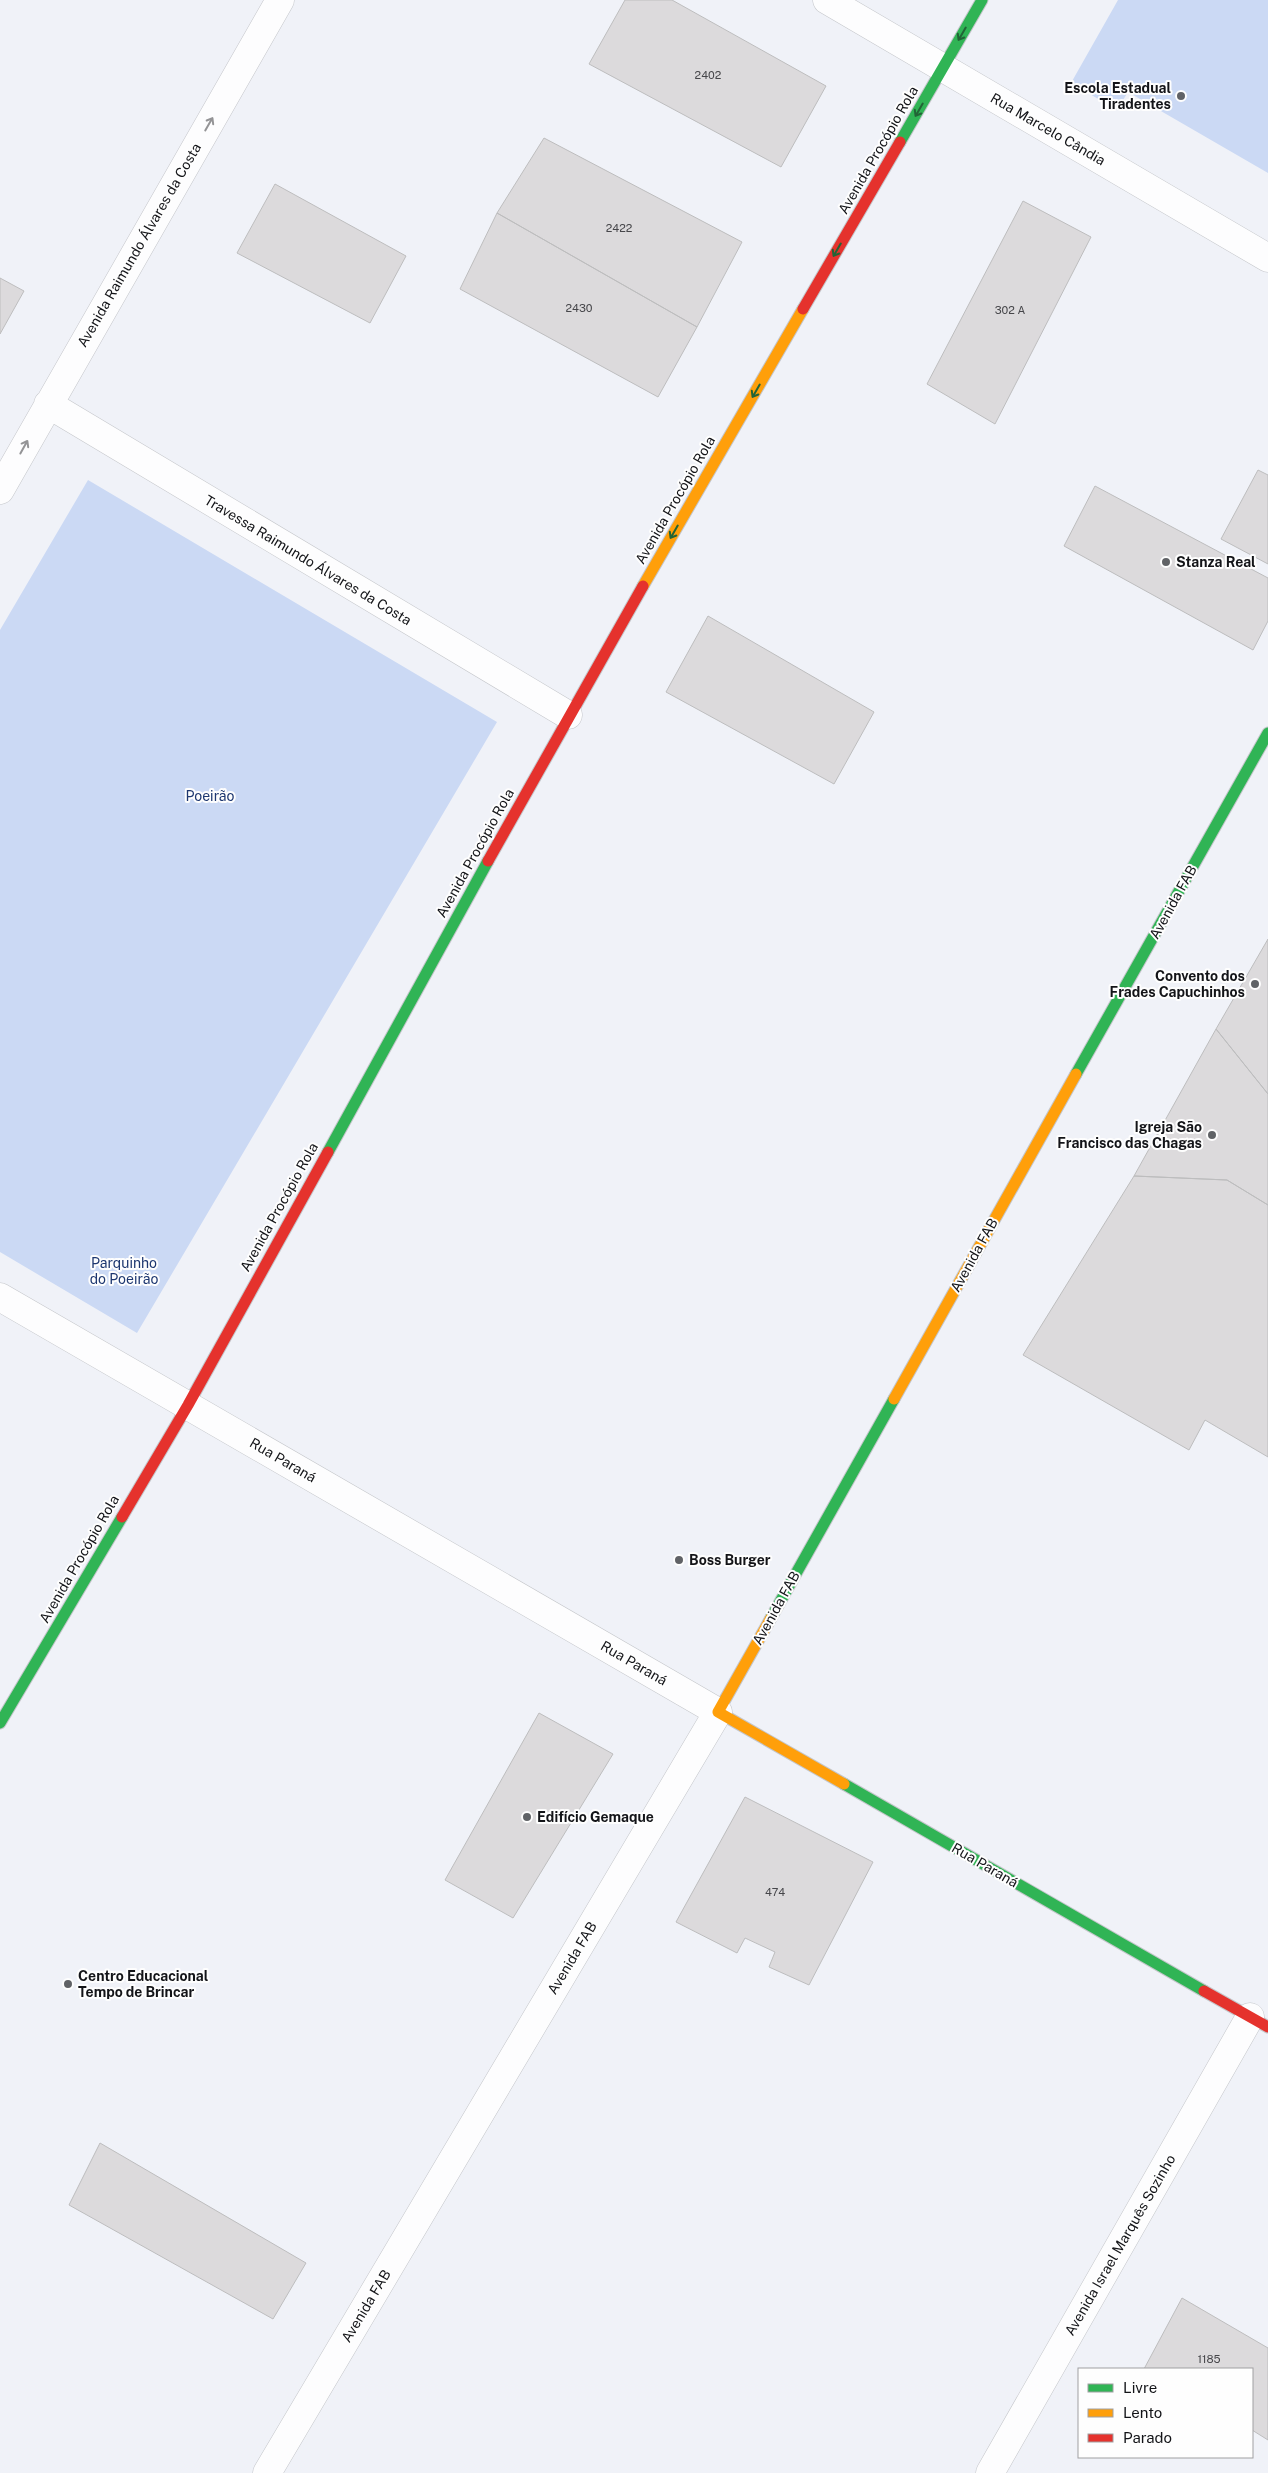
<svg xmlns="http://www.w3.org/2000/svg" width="1268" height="2473" viewBox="0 0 1268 2473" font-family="'Public Sans',sans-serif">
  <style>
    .green { fill: #cbd9f4 }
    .building { fill: #dcdadc; stroke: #bdbdbe }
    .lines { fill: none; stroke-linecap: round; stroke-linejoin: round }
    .street-casing { stroke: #c4c6ca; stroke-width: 29 }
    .fast-casing { stroke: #c4c6ca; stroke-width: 13 }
    .slow-casing { stroke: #c4c6ca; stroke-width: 13 }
    .jam-casing { stroke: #c4c6ca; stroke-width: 13 }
    .street { stroke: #fdfdfe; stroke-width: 28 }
    .fast { stroke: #30b455; stroke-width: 11 }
    .slow { stroke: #ff9f0a; stroke-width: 11 }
    .jam { stroke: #e5322d; stroke-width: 11 }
    .oneway { stroke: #226436 }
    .oneway2 { stroke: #949496 }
    .poi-dot { fill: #606266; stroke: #fefefe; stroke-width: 2 }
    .labels { text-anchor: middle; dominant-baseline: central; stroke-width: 4; stroke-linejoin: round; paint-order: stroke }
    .number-label { font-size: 11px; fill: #46464a }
    .poi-label { font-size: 14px; font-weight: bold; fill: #131418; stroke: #fefefe; text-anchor: start }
    .street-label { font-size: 14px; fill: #131418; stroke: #fefefe }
    .park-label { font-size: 14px; fill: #1d3770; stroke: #fefefe }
  </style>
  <rect width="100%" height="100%" fill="#f0f2f8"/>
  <path class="green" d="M1118,0H1268V173L1128,92L1117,110L1071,83Z
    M88,480L497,722L137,1333L0,1252V630Z"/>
  <path class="building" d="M625,0H672L826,86L781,167L589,64Z
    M544,138L742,242L697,327L497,213Z
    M275,184L406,256L370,323L237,253Z
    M1023,201L1091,237L995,424L927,384Z
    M497,213L697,327L658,397L460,289Z
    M0,278L24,291L0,334Z
    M1258,470L1268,475V564L1221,539Z
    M1095,486L1268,578V621L1253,650L1064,546Z
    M708,616L874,712L834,784L666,692Z
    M1268,939V1094L1216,1029Z
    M1216,1029L1268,1094V1205L1227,1180L1134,1176Z
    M1134,1176L1227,1180L1268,1205V1457L1205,1420L1189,1450L1023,1355Z
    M539,1713L613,1754L513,1918L445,1880Z
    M745,1797L873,1862L809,1985L769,1967L775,1952L745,1938L737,1953L676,1922Z
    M100,2143L306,2263L273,2319L69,2205Z
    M1182,2298L1268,2348V2440L1252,2430V2369H1144Z"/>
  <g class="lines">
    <defs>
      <path id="street" d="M827,0L1268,258
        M48,404L568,715
        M0,490L280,0
        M0,1297L718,1712L267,2473
        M990,2473L1250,2017"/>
      <path id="fast" d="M900,142L982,0
        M1076,1074L1268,733
        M328,1152L488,861
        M771,1618L894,1399
        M0,1723L122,1517
        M844,1784L1204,1991"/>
      <path id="slow" d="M643,586L803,309
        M894,1399L1076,1074
        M771,1618L718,1712L844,1784"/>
      <path id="jam" d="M803,309L900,142
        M488,861L643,586
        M122,1517L188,1405L328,1152
        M1204,1991L1268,2027"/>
    </defs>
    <use href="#street" class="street-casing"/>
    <use href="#fast" class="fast-casing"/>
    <use href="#slow" class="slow-casing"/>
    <use href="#jam" class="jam-casing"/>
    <use href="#street" class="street"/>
    <use href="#fast" class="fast"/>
    <use href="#slow" class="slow"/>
    <use href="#jam" class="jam"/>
  </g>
  <defs><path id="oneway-shaft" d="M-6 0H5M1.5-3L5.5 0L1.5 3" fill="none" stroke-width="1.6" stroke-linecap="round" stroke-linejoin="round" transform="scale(1.25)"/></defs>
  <g class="oneway">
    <use href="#oneway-shaft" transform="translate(962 34) rotate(120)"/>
    <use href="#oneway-shaft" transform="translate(919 110) rotate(120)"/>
    <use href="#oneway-shaft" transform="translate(837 250) rotate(120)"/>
    <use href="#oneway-shaft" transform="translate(756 391) rotate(120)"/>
    <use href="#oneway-shaft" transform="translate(674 532) rotate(120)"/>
  </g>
  <g class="oneway2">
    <use href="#oneway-shaft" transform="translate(209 124) rotate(-60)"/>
    <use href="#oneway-shaft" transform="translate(24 447) rotate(-61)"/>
  </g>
  <g class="poi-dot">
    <circle cx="1181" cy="96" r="5"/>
    <circle cx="1166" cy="562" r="5"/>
    <circle cx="1255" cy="984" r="5"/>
    <circle cx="1212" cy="1135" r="5"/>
    <circle cx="679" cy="1560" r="5"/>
    <circle cx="527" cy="1817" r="5"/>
    <circle cx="68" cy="1984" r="5"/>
  </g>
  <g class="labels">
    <g class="number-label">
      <text x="708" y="75">2402</text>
      <text x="619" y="228">2422</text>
      <text x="579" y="308">2430</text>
      <text x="1010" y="310">302 A</text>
      <text x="775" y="1892">474</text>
      <text x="1209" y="2359">1185</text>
    </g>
    <g class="poi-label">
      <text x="1171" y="88" text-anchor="end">Escola Estadual<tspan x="1171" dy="16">Tiradentes</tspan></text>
      <text x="1176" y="562">Stanza Real</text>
      <text x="1245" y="976" text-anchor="end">Convento dos<tspan x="1245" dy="16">Frades Capuchinhos</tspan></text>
      <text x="1202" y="1127" text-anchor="end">Igreja São<tspan x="1202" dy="16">Francisco das Chagas</tspan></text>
      <text x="689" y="1560">Boss Burger</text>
      <text x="537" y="1817">Edifício Gemaque</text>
      <text x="78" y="1976">Centro Educacional<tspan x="78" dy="16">Tempo de Brincar</tspan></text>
    </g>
    <g class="street-label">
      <text transform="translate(1048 129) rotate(30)">Rua Marcelo Cândia</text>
      <text transform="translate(878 150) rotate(-60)">Avenida Procópio Rola</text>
      <text transform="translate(139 245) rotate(-60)">Avenida Raimundo Álvares da Costa</text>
      <text transform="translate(675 500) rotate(-60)">Avenida Procópio Rola</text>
      <text transform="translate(308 560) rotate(31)">Travessa Raimundo Álvares da Costa</text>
      <text transform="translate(475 853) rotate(-61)">Avenida Procópio Rola</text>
      <text transform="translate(1173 902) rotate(-61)">Avenida FAB</text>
      <text transform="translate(279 1207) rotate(-61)">Avenida Procópio Rola</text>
      <text transform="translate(974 1255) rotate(-61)">Avenida FAB</text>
      <text transform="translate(283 1460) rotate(30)">Rua Paraná</text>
      <text transform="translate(79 1559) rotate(-60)">Avenida Procópio Rola</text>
      <text transform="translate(776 1608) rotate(-61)">Avenida FAB</text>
      <text transform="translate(634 1663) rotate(30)">Rua Paraná</text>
      <text transform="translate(985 1865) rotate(30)">Rua Paraná</text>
      <text transform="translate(572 1958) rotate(-59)">Avenida FAB</text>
      <text transform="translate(1120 2245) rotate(-60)">Avenida Israel Marquês Sozinho</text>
      <text transform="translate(366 2306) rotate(-59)">Avenida FAB</text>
    </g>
    <g class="park-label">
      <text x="210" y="796">Poeirão</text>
      <text x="124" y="1263">Parquinho<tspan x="124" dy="16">do Poeirão</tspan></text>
    </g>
  </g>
  <rect x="1078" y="2368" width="175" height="90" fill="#fefefe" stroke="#a0a0a2"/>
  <rect x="1088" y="2384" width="25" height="8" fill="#30b455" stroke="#a0a0a2"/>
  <text x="1123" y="2393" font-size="15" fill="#131418">Livre</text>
  <rect x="1088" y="2409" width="25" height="8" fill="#ff9f0a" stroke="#a0a0a2"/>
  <text x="1123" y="2418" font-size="15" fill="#131418">Lento</text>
  <rect x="1088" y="2434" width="25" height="8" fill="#e5322d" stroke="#a0a0a2"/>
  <text x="1123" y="2443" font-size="15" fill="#131418">Parado</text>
</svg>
